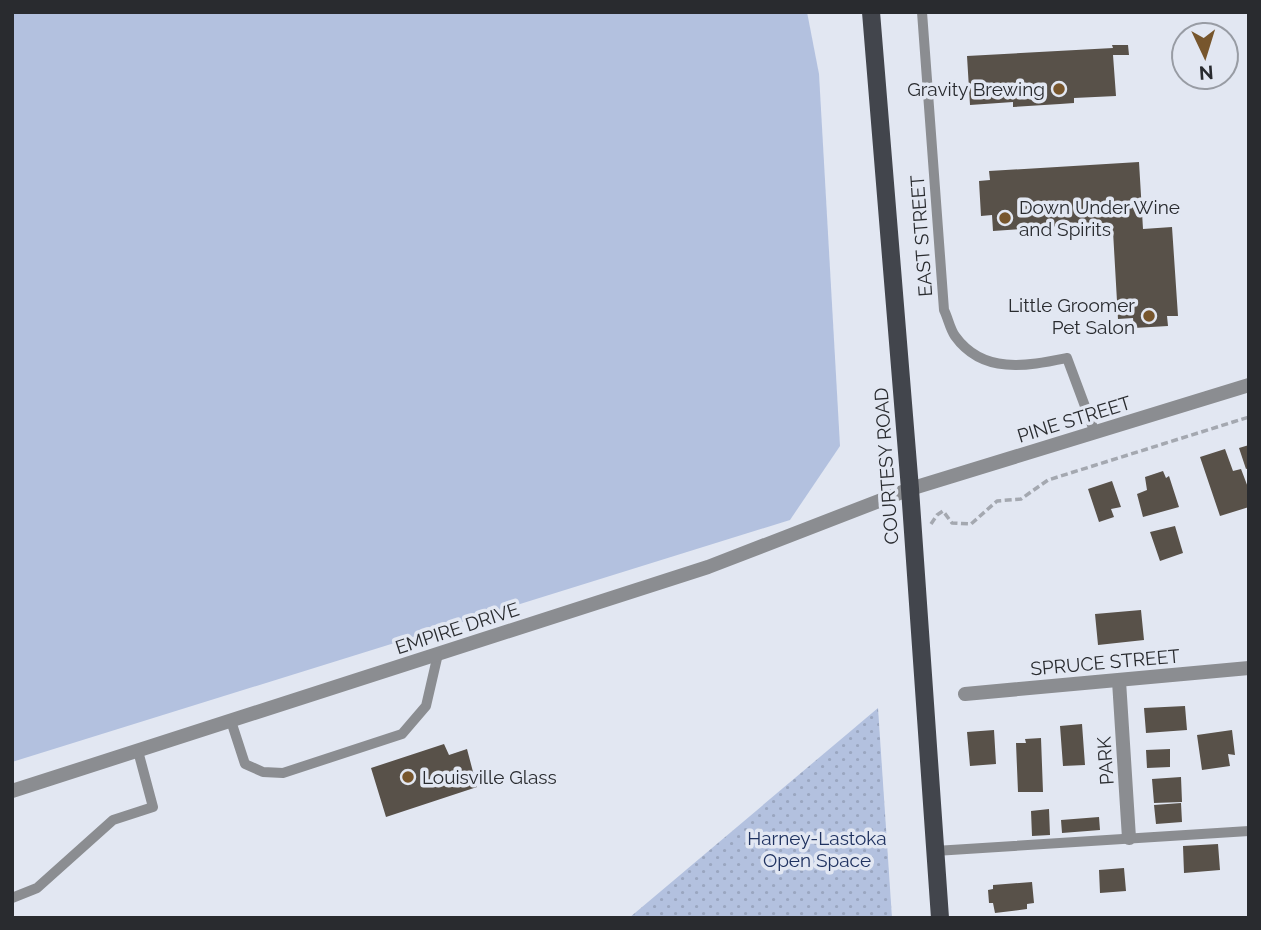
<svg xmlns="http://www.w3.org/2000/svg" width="1261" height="930" viewBox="0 0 1261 930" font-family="Raleway,sans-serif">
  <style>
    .grass { fill: #b3c1df }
    .park { fill: url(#park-dots) }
    .building { fill: #585149 }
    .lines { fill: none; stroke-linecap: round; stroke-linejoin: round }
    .path { stroke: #a4a8b0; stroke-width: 3.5; stroke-dasharray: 7 3.5; stroke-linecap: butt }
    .service { stroke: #8b8d91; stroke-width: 10 }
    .minor { stroke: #8b8d91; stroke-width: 14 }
    .tertiary { stroke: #8b8d91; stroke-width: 14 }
    .primary { stroke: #42454c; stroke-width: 18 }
    .poi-dot { fill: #77562d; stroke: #e2e7f2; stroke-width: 2.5 }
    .labels { text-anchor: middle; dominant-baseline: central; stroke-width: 7; stroke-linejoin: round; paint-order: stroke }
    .poi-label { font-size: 19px; fill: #292b2f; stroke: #e2e7f2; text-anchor: end }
    .street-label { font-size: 19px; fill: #292b2f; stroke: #e2e7f2 }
    .park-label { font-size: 19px; fill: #1f3260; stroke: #e2e7f2 }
  </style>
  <defs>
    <pattern id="park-dots" width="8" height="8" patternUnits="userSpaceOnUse" patternTransform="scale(1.75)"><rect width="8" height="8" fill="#b3c1df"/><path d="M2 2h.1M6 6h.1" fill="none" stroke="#9aa6c0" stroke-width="1.8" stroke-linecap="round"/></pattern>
  </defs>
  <rect width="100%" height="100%" fill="#e2e7f2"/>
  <path class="grass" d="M12,12H807L819,74L840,446L790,520L12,762Z"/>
  <path class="park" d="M878,708L892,918H629Z"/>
  <path class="building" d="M1112,45H1128L1129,55H1113L1116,96L1074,98V103L1060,104L1013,107V102L970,105L967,56L1113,48Z
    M1139,162L1143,229L1172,227L1178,316H1167L1168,326L1134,328L1133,318L1118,319L1113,231L1106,238L1097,230L1103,223L993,231L992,215L981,216L979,181L990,180L989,171Z
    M1249,445V468L1246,469L1239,448Z
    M1225,449L1233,471L1241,469L1249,490V507L1220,516L1200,457Z
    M1163,471L1166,478L1169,476L1179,507L1143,517L1137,494L1147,490L1145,477Z
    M1112,481L1121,507L1111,509L1114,517L1099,522L1088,489Z
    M1175,526L1183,553L1160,561L1150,532Z
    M1141,610L1144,640L1098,645L1095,614Z
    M1185,706L1187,730L1146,733L1144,708Z
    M1082,724L1085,765L1063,766L1060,726Z
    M994,730L996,764L970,766L967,732Z
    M1232,730L1235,755L1228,754L1230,766L1202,770L1197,735Z
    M1041,738L1043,792H1018L1016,743H1026L1025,739Z
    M444,744L449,755L467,749L477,787L386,817L371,768Z
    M1170,749V767L1147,768L1146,750Z
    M1181,777L1182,802L1154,803L1152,779Z
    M1181,803L1182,822L1156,824L1154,805Z
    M1049,809L1050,835L1032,836L1031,811Z
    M1099,817L1100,830L1062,833L1061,820Z
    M1218,844L1220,870L1184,873L1183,846Z
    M1124,868L1126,891L1100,893L1099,870Z
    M1032,882L1034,903L1027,904V909L995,913L993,903H989L988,890L993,889V885Z"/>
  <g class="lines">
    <path class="path" d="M931,524L937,515L943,511L952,523L971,524L997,501L1021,499L1048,480L1249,417"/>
    <path class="service" d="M922,12L944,310C948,318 950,329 955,336C983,375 1027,366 1067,358L1095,433
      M231,721L245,764L263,772L283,773L402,734L426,706L438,654
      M935,851L1249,831
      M12,898L37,888L113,820L153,807L138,751"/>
    <path class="minor" d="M1119,681L1129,838
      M965,694L1249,668
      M12,791L708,567L910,489"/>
    <path class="tertiary" d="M910,489L1249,385"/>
    <path class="primary" d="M871,12L910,489L940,918"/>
  </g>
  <g class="poi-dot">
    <circle cx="1059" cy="89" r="7"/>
    <circle cx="1005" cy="218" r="7"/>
    <circle cx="1149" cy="316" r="7"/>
    <circle cx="408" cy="777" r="7"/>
  </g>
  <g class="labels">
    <g class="poi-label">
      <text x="1045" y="89">Gravity Brewing</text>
      <text x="1019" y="207" text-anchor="start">Down Under Wine<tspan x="1019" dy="22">and Spirits</tspan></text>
      <text x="1135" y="305">Little Groomer<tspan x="1135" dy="22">Pet Salon</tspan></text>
      <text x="422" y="777" text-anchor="start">Louisville Glass</text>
    </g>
    <g class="street-label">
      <text transform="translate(921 236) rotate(-94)">EAST STREET</text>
      <text transform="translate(1074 419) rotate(-17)">PINE STREET</text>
      <text transform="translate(886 466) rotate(-94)">COURTESY ROAD</text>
      <text transform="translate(457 628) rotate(-18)">EMPIRE DRIVE</text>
      <text transform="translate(1105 662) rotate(-5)">SPRUCE STREET</text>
      <text transform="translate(1105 761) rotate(-94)">PARK</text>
    </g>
    <g class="park-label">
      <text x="817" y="838">Harney-Lastoka<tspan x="817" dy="22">Open Space</tspan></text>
    </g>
  </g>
  <rect width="1261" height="930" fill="none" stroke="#292b2f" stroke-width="28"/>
  <g transform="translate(1205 56) rotate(176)"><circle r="33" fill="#e2e7f2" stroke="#989ca4" stroke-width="2"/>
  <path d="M0-5L12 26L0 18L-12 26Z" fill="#77562d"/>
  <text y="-10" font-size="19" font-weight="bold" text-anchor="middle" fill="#292b2f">N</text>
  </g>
</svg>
